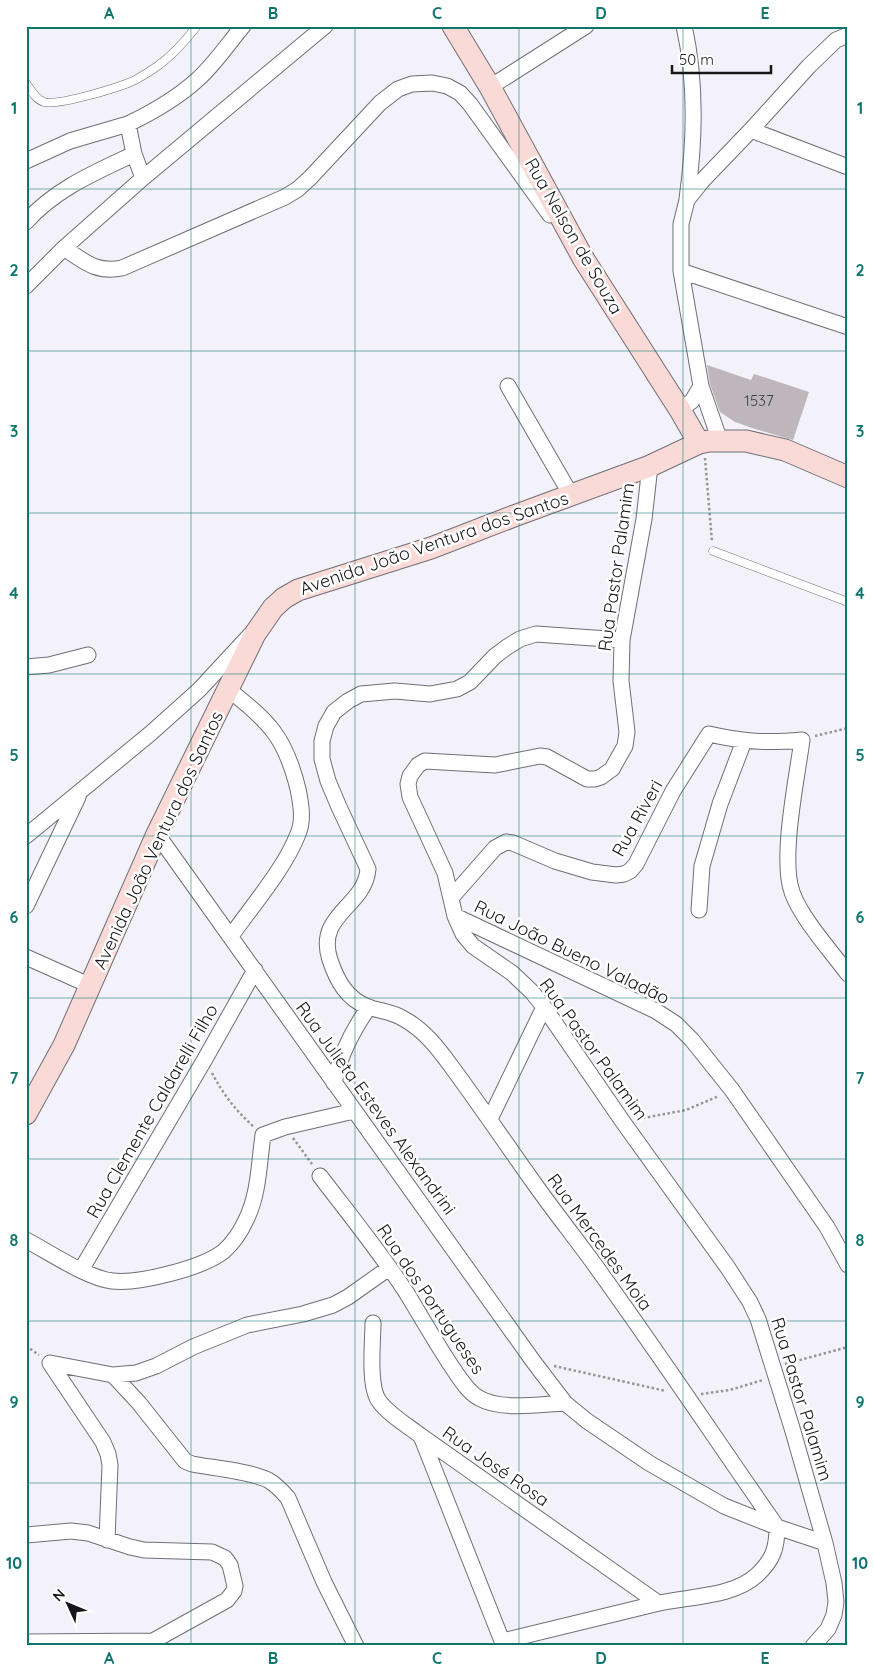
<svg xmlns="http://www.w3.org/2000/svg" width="874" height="1672" viewBox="0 0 874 1672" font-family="Quicksand,sans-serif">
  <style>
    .building { fill: #beb6ba }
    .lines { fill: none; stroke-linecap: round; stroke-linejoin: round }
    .lane-casing { stroke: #706e76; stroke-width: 9 }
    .street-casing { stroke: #706e76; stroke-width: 17 }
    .secondary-casing { stroke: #706e76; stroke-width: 23 }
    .path { stroke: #95949a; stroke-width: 2.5; stroke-dasharray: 2.5 2.5; stroke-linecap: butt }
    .lane { stroke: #fff; stroke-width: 8 }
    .street { stroke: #fff; stroke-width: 15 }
    .secondary { stroke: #fadad6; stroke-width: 21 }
    .grid { fill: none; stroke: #0f766e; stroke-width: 1; stroke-opacity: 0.55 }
    .labels { text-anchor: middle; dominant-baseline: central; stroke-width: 5; stroke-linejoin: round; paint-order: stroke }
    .number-label { font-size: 15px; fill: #413f42 }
    .street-label { font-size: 18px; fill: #17171a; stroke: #fff }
    .neatline { fill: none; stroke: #0f766e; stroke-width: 2 }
    .grid-label { font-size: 16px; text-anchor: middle; font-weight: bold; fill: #0f766e }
  </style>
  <rect width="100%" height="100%" fill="#f3f1fa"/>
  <path class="building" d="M707,365L751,380L754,374L809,392L793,440L755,429L735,422L720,412L710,384Z"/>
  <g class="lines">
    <defs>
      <path id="lane" d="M26,83C31,90 35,99 44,102C58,106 122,87 137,79C144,75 152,70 159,65C174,54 186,40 197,26
        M713,551L848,602"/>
      <path id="street" d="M684,26C697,83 695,141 687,199
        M490,87L586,26
        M751,130L848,167
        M26,161L70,141L128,124
        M143,178L134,154L128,124C153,112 176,99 197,80C214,65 228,44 243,26
        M26,222C55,189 96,172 134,154
        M64,248C85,262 96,273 122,268L285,197L298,189L310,178L380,103L398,89L412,84L432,83L447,86L460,93L470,104L550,215
        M681,271L848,327
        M26,286L64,248L143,178L325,26
        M508,386L571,495
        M680,410L692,401L701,386
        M720,441L701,386L681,271V224L687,200L703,180L751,130L809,66L836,40L848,35
        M650,466L644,519L622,640L621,681L627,732L625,746L612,769L601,777L595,779H587L547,757L540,756L495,765L425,761L418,765L410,776L408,784L410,797L445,873L455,916L463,934L473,946L512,973L532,992L544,1007L623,1122L728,1268L750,1302L758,1319L792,1428L825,1543L834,1583L836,1602L834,1615L828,1629L813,1646
        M26,667L49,665L88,655
        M228,689C269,722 285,736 298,789C301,804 304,820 298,834C285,868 252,906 231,936
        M157,834L533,1361L565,1403L587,1421L649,1463L724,1506L777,1527L825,1543
        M26,836L151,733L199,690L250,635
        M451,898L495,848L506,842L513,843L555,861L592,872L616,875L624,874L630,871L636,864L673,791L709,734C743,742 767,743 802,740C797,778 780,858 792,892C801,918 831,951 848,974
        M26,906L78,797
        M699,910L702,866L720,804L744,741
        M455,916L656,1011L676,1024L692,1040L732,1090L827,1227L848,1265
        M26,957L91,986
        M334,1083C340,1054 352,1031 369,1007
        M490,1119L544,1007
        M320,1176C349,1214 380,1252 406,1292C422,1318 437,1345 454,1370C461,1380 468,1392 479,1398C501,1411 541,1404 565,1403
        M26,1240C49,1252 87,1278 112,1281C139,1284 203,1268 224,1251C233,1243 241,1231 246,1220C259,1194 259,1163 263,1135L285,1127L354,1111
        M81,1270L205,1059L255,970
        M373,1323C373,1341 368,1386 379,1401C389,1415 407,1425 421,1436L658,1603
        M113,1375L139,1403L185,1461L192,1464C213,1468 250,1471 268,1480C277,1485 282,1491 288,1498L324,1582L356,1646
        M421,1436L504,1646
        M26,1535L71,1531L88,1533L130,1547L144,1550L212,1552L225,1558L230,1565L235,1586L234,1591L227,1600L153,1641V1646
        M107,1540L110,1465L108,1454L103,1442L50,1363L113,1375L136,1373L156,1366L193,1347L247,1325L303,1314L333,1305L348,1297L389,1268
        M503,1641C554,1629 604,1616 655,1604C687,1596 732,1598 757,1575C773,1560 777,1548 777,1527C715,1438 655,1348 592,1261C573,1235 553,1210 534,1183C506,1144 480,1105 451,1066C438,1048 424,1030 404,1019C393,1012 380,1011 368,1007C347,999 337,981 330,960C315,914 365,907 368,869L339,807L328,781L322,759V741L326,726L334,712L348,701L361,694L395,691L430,694L457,689L470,682L495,656L507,647L520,639L536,634L622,640
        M26,1642L153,1641"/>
      <path id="secondary" d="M453,26L490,87L583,258L680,410L699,443
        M26,1114L64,1045L157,834L255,634L273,608L284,598L298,590L431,548L514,516L650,466L699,443L709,441H746L785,450L848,477"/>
    </defs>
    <use href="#lane" class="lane-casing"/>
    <use href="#street" class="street-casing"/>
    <use href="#secondary" class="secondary-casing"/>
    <path class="path" d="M705,458L712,542
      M815,736L848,728
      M212,1073C223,1094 236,1111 254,1127
      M638,1119L686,1110L719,1096
      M293,1138L312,1164
      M26,1346L39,1355
      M785,1364L848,1347
      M554,1366L666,1391
      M701,1394L730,1390L763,1380"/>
    <use href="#lane" class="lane"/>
    <use href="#street" class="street"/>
    <use href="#secondary" class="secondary"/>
  </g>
  <path class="grid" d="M191,26V1646M355,26V1646M519,26V1646M683,26V1646M26,189H848M26,351H848M26,513H848M26,674H848M26,836H848M26,998H848M26,1159H848M26,1321H848M26,1483H848"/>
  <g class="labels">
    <g class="number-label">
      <text x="759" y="400">1537</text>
    </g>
    <g class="street-label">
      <text transform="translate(574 236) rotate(60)">Rua Nelson de Souza</text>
      <text transform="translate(434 543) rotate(-19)">Avenida João Ventura dos Santos</text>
      <text transform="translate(616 567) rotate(-82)">Rua Pastor Palamim</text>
      <text transform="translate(637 818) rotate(-61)">Rua Riveri</text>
      <text transform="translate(158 840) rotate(-65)">Avenida João Ventura dos Santos</text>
      <text transform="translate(572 952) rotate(26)">Rua João Bueno Valadão</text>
      <text transform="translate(594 1049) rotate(54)">Rua Pastor Palamim</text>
      <text transform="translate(376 1108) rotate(54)">Rua Julieta Esteves Alexandrini</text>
      <text transform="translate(152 1111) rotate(-60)">Rua Clemente Caldarelli Filho</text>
      <text transform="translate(600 1242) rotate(54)">Rua Mercedes Moia</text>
      <text transform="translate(431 1299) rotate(56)">Rua dos Portugueses</text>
      <text transform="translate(802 1399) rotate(73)">Rua Pastor Palamim</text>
      <text transform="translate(496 1466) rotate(35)">Rua José Rosa</text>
    </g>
  </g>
  <rect width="874" height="1672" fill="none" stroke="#ffffff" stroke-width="55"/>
  <g transform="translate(68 1604) rotate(314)" stroke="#ffffff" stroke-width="4" paint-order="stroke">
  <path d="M0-4L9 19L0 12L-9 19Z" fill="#17171a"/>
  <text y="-8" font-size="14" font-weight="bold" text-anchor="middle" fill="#17171a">N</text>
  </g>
  <path d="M672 65v8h99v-8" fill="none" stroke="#17171a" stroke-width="2.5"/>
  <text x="679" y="65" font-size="15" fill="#17171a" stroke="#ffffff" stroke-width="4" paint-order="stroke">50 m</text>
  <rect x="28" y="28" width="818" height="1616" class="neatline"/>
  <g class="grid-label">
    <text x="109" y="19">A</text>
    <text x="273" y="19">B</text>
    <text x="437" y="19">C</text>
    <text x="601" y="19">D</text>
    <text x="765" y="19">E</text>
    <text x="14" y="114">1</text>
    <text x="860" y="114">1</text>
    <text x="14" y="276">2</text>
    <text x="860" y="276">2</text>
    <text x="14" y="437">3</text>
    <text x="860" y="437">3</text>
    <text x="14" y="599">4</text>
    <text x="860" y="599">4</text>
    <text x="14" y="761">5</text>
    <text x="860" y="761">5</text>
    <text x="14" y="923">6</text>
    <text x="860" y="923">6</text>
    <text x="14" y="1084">7</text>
    <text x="860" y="1084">7</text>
    <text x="14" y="1246">8</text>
    <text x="860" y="1246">8</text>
    <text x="14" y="1408">9</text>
    <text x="860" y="1408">9</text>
    <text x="14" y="1569">10</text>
    <text x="860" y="1569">10</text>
    <text x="109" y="1664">A</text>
    <text x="273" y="1664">B</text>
    <text x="437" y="1664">C</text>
    <text x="601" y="1664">D</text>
    <text x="765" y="1664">E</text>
  </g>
</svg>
